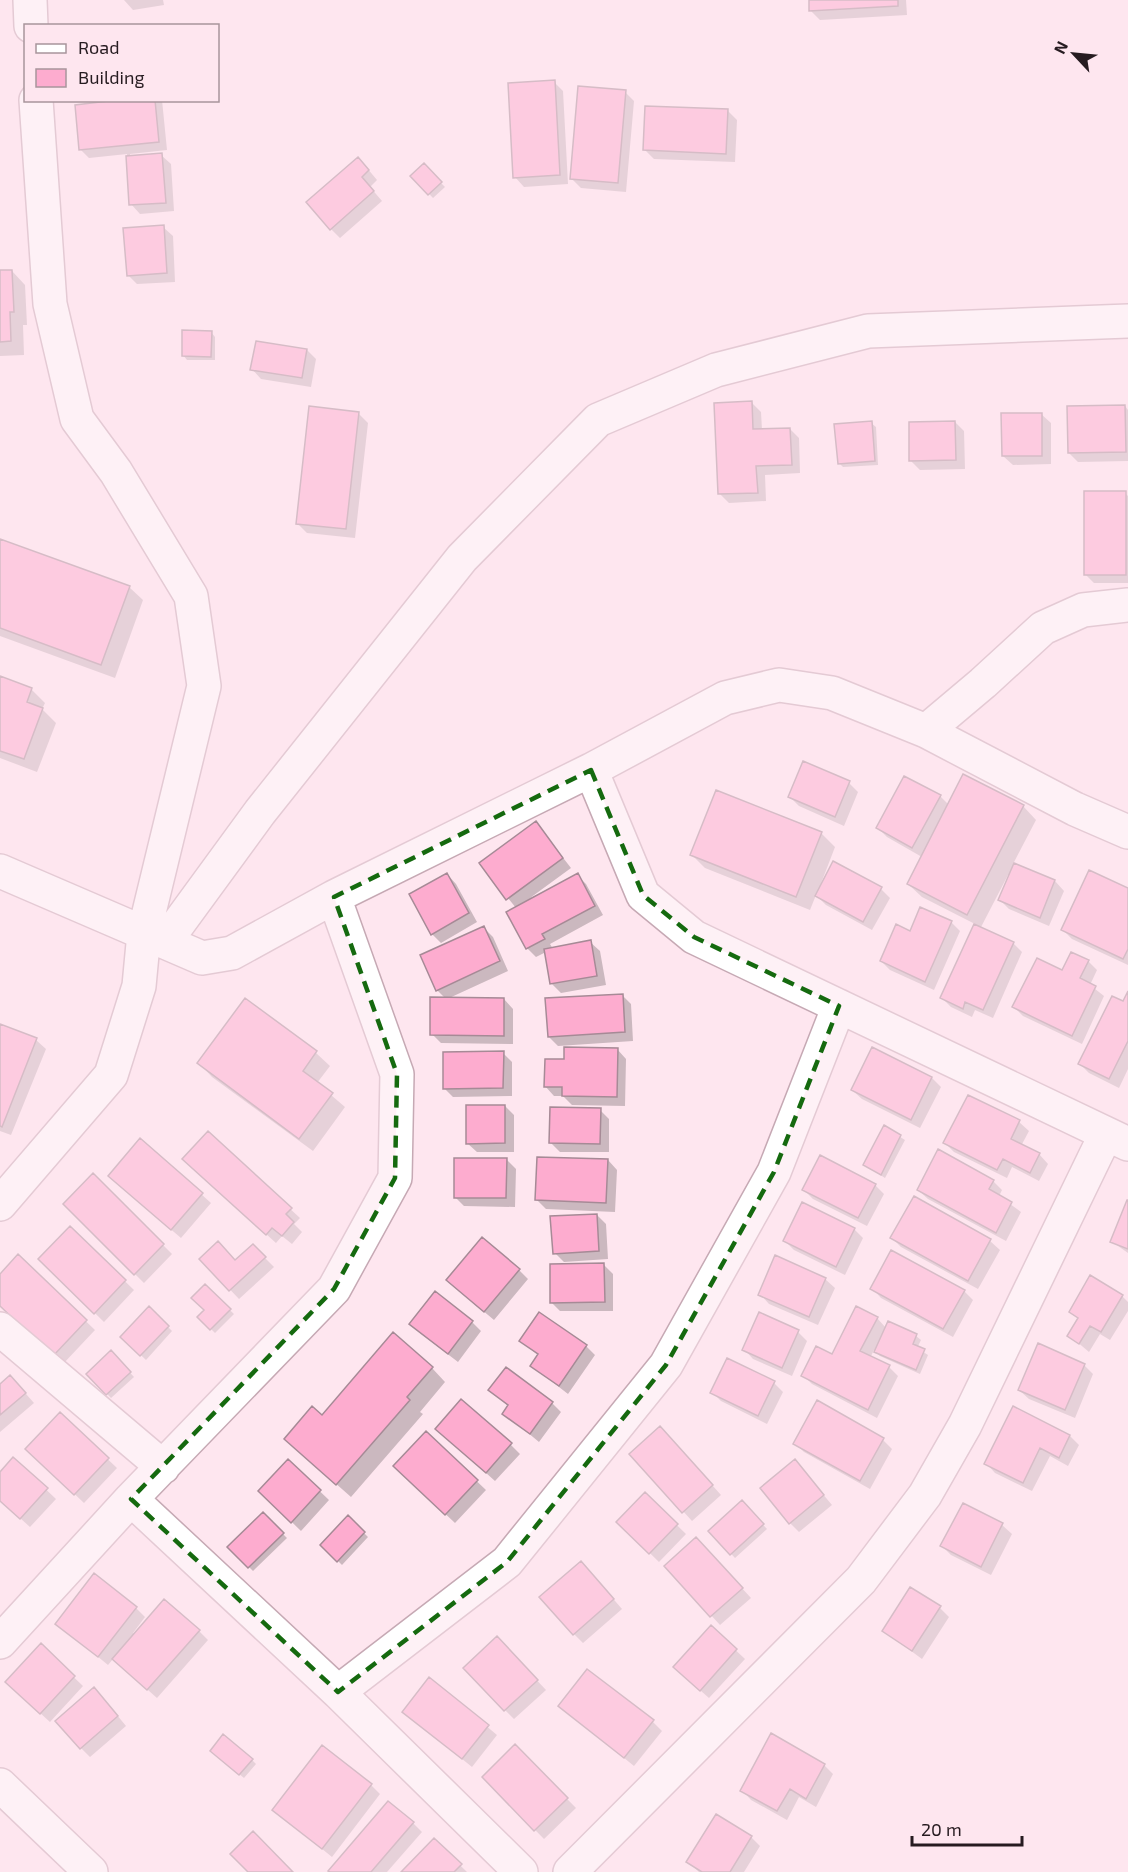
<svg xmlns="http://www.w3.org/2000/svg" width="1128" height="1872" viewBox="0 0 1128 1872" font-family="'Exo 2',sans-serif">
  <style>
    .shadow { fill: #0003 }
    .building { fill: #fdaccf; stroke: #a68a96; stroke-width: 1.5 }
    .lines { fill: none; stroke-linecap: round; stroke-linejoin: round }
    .minor-casing { stroke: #c6a9b4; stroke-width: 36 }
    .minor { stroke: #fff; stroke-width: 33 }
    .marked { fill: none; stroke: #156a0f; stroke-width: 4.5; stroke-dasharray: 12 8; stroke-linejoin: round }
  </style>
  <rect width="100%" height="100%" fill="#fee6ef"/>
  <path class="shadow" d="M124,0H163L164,5L133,10Z
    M810,0H906L907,15L820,20L811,11Z
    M554,82L563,91L568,184L524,187L515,177Z
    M625,92L634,101L626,192L581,188L572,179Z
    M118,100H162L167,150L130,154V157L161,155L171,164L174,211L140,214L131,204L127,154L89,158L80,149Z
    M728,111L737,120L735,162L654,159L645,150Z
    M423,165L445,187L433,198L412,176Z
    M367,168L377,180L370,187L382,201L340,238L331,229Z
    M163,227L173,236L175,282L137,284L128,275Z
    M12,271L25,285L27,325H23L24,355L0,356V272Z
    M211,332L215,337V360H187L183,355Z
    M307,350L316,359L311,387L261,379L252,369Z
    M752,403L761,412L762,430L790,429L799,438L800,473L765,475L766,501L729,503L720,494Z
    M1125,406L1128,410V461L1078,462L1069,453Z
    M358,413L368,423L355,538L307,533L298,524Z
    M1041,414L1051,423V464L1013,465L1003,456Z
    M955,422L964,431L965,469L920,470L911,461Z
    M871,423L876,427L878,465L843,467L839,463Z
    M1125,493L1128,496V583H1094L1085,574Z
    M0,540L129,587L143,600L115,678L0,636Z
    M0,677L31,689L45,703L42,709L56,723L37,772L0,758Z
    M849,783L858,792L844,826L799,806L790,797Z
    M717,792L822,834L835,847L820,886L881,889L890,898L872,930L826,905L816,895L810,910L705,868L691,854Z
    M940,796L949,805L1023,806L1036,820L1013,864L1055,881L1064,891L1049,926L1009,909L1000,900L1010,876L1008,875L980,929L1013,943L1022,952L993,1018L975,1010L972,1017L951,1007L942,998L975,924L922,897L908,884L922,857L887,837L878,828Z
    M536,823L571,868L530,898L577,875L586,884L603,915L550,944L553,949L590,942L600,951L606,985L561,993L552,984L546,952L536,957L527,948L516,908L481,864Z
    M447,874L456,884L477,922L441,943L432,934Z
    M1128,890V965L1072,939L1063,930Z
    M951,922L960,931L934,990L890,970L881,961L911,933Z
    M484,928L493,937L508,971L447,999H504L513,1009V1044L441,1043L432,1034L446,999L437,990Z
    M1088,961L1097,970L1090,985L1104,996L1082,1044L1023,1016L1014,1007L1063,972Z
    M622,995L631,1004L633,1041L558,1046L549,1037Z
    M1128,995V1069L1119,1088L1089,1073L1080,1064Z
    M245,1000L316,1053L330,1066L317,1083L345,1107L313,1151L212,1077L199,1063Z
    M0,1025L36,1040L46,1049L11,1135L0,1131Z
    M617,1049L626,1059L625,1106L572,1105L563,1096H554L545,1086L566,1061Z
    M873,1049L932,1078L941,1087L920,1128L862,1099L852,1090Z
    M503,1053L512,1062V1096L453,1097L444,1088Z
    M968,1097L1019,1122L1029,1131L1021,1146L1039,1154L1048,1164L1039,1181L1012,1167L1007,1178L954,1152L945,1143Z
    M505,1106L514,1115V1152H477L467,1143Z
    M600,1110L609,1119V1152H560L551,1143Z
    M884,1127L905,1140L885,1178L865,1165Z
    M208,1133L300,1218L294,1224L302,1232L292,1244L282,1236L276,1243L193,1168Z
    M141,1140L211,1203L181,1238L119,1185Z
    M506,1159L516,1169L515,1207L464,1206L455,1197Z
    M608,1160L617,1170L615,1212L546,1209L537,1200Z
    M93,1175L172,1254L144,1283L65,1204Z
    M993,1181L1002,1190L999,1196L1021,1212L1006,1241L928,1199L918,1190Z
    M875,1185L884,1194L867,1226L813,1199L804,1190Z
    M914,1198L990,1241L1000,1250L978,1289L901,1247L892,1238Z
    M1128,1202V1253L1111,1241Z
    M597,1215L606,1224L608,1259L564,1262L555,1253Z
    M70,1228L134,1290L104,1322L40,1259Z
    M854,1229L863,1238L845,1275L794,1250L785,1241Z
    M253,1246L274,1267L239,1299L201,1259L235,1262Z
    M18,1256L95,1330L63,1364L0,1304V1276Z
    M604,1265L613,1274V1311H560L551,1302Z
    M519,1270L528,1279L494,1320L457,1289Z
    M825,1279L835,1288L818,1325L769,1304L760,1294Z
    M205,1286L234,1314L215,1333L199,1317L206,1310Z
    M872,1288L964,1291L973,1300L953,1337L881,1298Z
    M1122,1296L1128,1302V1311L1110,1340L1100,1334L1089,1352L1069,1335L1079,1319L1071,1311Z
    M149,1308L172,1331L146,1360L122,1337Z
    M760,1314L798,1332L807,1341L792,1376L753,1359L744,1349Z
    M877,1318L886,1328L888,1323L916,1336L921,1340L917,1348L928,1355L920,1374L880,1356L874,1350L870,1358L889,1367L898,1376L877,1418L812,1384L803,1375L832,1356Z
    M472,1322L481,1331L458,1362L420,1333Z
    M521,1341L586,1346L595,1355L568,1394L532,1366L539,1356Z
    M111,1352L134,1377L111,1398L88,1374Z
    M1084,1365L1093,1374L1075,1418L1029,1399L1019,1390Z
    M432,1368L445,1382L420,1412L423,1414L351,1497L300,1452Z
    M774,1383L783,1392L767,1424L721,1401L712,1392Z
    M0,1386H19L34,1403L0,1432Z
    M490,1390L552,1403L561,1412L539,1442L504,1413L509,1407Z
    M817,1402L883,1440L892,1449L870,1489L804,1452L795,1443Z
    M60,1414L117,1468L84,1503L37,1458Z
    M426,1433L486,1490L455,1523L404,1475Z
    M1070,1436L1079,1445L1068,1466L1050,1456L1032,1491L995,1473L986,1463Z
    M669,1437L721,1495L692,1521L631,1454Z
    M447,1438L511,1445L520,1454L495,1481Z
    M14,1459L56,1499L30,1527L0,1500V1475Z
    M288,1461L329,1500L301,1531L260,1491Z
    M795,1461L832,1505L799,1532L790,1523Z
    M645,1494L686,1534L659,1562L618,1522Z
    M742,1502L767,1529L735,1558L710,1531Z
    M963,1505L1002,1525L1012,1534L991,1575L951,1555L942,1546Z
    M263,1514L287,1538L253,1571L229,1547Z
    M348,1517L368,1537L342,1565L322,1545Z
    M705,1548L751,1598L720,1625L666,1566Z
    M590,1572L622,1609L583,1643L574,1634Z
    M136,1608L145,1617L133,1633L135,1634L199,1631L208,1640L157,1698L113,1659L108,1665L57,1623Z
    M940,1608L949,1617L922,1659L884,1631Z
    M711,1627L745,1659L709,1698L684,1676Z
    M497,1638L546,1690L514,1719L505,1710Z
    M41,1646L83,1686L50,1722L16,1691Z
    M430,1679L497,1735L472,1767L404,1712Z
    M103,1698L126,1726L90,1757L81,1748Z
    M560,1706L653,1722L662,1731L634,1766Z
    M515,1746L576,1808L544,1839L484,1778Z
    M216,1755L252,1760L256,1764L244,1778Z
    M824,1765L833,1774L816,1807L799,1797L787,1820L751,1800L742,1790Z
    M371,1785L380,1794L332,1857L274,1810Z
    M413,1823L422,1832L387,1872H332Z
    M751,1837L760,1846L744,1872H699L688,1862Z
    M434,1840L467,1872H403Z"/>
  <path class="building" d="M809,0H898V6L809,11Z
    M555,80L560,175L513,178L508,83Z
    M578,86L626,90L618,183L570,179Z
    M155,100L159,142L79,150L75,105L117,100Z
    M645,106L728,109L726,154L643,150Z
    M162,153L166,203L129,205L126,156Z
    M358,157L369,170L362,177L374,191L330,230L306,202Z
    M424,163L442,182L428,195L410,176Z
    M164,225L167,273L127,276L123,228Z
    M0,270H12L14,312H10L11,341L0,342Z
    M182,330L212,331L211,357L182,356Z
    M256,341L307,349L302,378L250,370Z
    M752,401L753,429L790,428L792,465L756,466L758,493L718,494L714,403Z
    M1125,405L1126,452L1068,453L1067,406Z
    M309,406L359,412L346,529L296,524Z
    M1001,413H1042V456H1002Z
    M872,421L875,461L838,464L834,424Z
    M955,421L956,460L909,461V422Z
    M1084,491H1126V575H1084Z
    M0,539L130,586L101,665L0,628Z
    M0,676L32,688L27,702L43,708L24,759L0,751Z
    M803,761L850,781L835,817L788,797Z
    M963,774L1024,805L967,915L907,884Z
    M904,776L941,795L912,848L876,828Z
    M716,790L822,832L796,897L690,855Z
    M536,821L563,858L506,900L479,863Z
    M833,861L882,887L863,922L815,896Z
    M1014,863L1055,880L1040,918L998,900Z
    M1089,870L1128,888V949L1123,959L1061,930Z
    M447,873L469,913L431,935L409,894Z
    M578,873L595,906L542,934L545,939L526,949L506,912Z
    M920,907L952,921L925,982L880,961L896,924L910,931Z
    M974,924L1014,942L983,1010L965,1002L963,1009L940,998Z
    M484,926L500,961L436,991L420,955Z
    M591,940L597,976L550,984L544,949Z
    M1071,952L1089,960L1080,978L1096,986L1072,1036L1012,1007L1037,958L1062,970Z
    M1128,991V1041L1109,1079L1078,1064L1112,996L1123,1001Z
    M623,994L625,1032L548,1037L545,998Z
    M430,997L504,998V1036L430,1035Z
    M245,998L317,1051L303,1071L333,1093L299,1139L197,1063Z
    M0,1024L37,1038L2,1127L0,1126Z
    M564,1047L618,1048L617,1097L562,1096V1087H544L545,1059H564Z
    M872,1047L932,1077L911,1120L851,1090Z
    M504,1051L503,1088L443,1089V1052Z
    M968,1095L1020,1120L1011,1139L1040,1153L1030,1173L1003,1159L997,1170L943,1143Z
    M466,1105H505V1143L466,1144Z
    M550,1107L601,1108L600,1144L549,1143Z
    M884,1125L901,1135L881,1175L863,1165Z
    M208,1131L292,1208L286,1214L294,1222L282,1236L272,1228L266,1235L182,1159Z
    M140,1138L203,1193L171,1230L108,1176Z
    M938,1149L994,1180L989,1189L1012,1202L996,1233L917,1190Z
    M820,1155L876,1184L858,1218L802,1190Z
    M537,1157L608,1159L606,1203L535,1200Z
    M454,1158H507L506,1198H454Z
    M93,1173L164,1244L134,1275L63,1204Z
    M914,1196L991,1239L968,1281L890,1238Z
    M1127,1200H1128V1249L1110,1242Z
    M802,1202L855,1228L836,1267L783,1241Z
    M597,1214L599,1251L553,1254L550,1216Z
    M70,1226L126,1280L94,1314L38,1259Z
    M482,1237L520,1269L484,1312L446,1280Z
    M218,1241L235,1260L253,1244L266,1257L229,1291L199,1259Z
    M891,1250L965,1290L943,1329L870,1289Z
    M18,1254L87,1320L53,1356L0,1306V1274Z
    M775,1255L826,1278L809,1317L758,1295Z
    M604,1263L605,1302L550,1303V1264Z
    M1090,1275L1123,1295L1101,1332L1090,1326L1079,1344L1067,1336L1078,1318L1069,1312Z
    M205,1284L231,1309L210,1330L197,1317L204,1310L191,1298Z
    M435,1291L473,1321L448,1354L409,1324Z
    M149,1306L169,1326L140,1356L120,1337Z
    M856,1306L878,1317L860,1351L890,1365L868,1410L801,1376L816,1346L832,1354Z
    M539,1312L587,1345L559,1386L530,1366L538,1354L519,1341Z
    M759,1312L799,1330L782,1368L742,1350Z
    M888,1321L917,1334L913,1344L925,1349L916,1370L874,1352Z
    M393,1332L433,1367L407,1397L410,1400L336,1485L284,1439L312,1406L322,1415Z
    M1038,1343L1085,1364L1065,1410L1018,1390Z
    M111,1350L131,1372L106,1395L86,1374Z
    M727,1358L775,1381L758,1416L710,1393Z
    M506,1367L553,1402L530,1434L502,1414L508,1405L488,1390Z
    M10,1375L26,1393L0,1415V1384Z
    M461,1399L512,1443L486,1473L435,1429Z
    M817,1400L884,1438L860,1481L793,1444Z
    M1013,1406L1070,1435L1059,1458L1040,1448L1023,1483L984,1464Z
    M60,1412L109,1458L74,1495L25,1449Z
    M660,1426L713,1485L682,1513L629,1454Z
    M426,1431L478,1480L445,1515L393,1466Z
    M13,1457L48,1488L20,1519L0,1501V1472Z
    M288,1459L321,1490L291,1523L258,1491Z
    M795,1459L824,1495L789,1524L760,1488Z
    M645,1492L678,1524L649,1554L616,1522Z
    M742,1500L764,1524L730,1555L708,1531Z
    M963,1503L1003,1523L981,1567L940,1546Z
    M263,1512L284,1533L248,1568L227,1547Z
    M348,1515L365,1532L337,1562L320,1545Z
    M696,1537L743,1588L710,1617L664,1566Z
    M581,1561L614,1599L573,1635L539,1597Z
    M94,1573L137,1607L98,1657L55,1624Z
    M910,1587L941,1606L912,1651L882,1631Z
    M164,1599L200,1630L147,1690L112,1659Z
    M711,1625L737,1649L700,1691L673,1667Z
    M497,1636L538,1680L504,1711L463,1668Z
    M41,1643L75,1676L40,1714L5,1682Z
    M587,1669L654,1720L624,1758L558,1706Z
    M429,1677L489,1725L462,1759L402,1712Z
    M94,1687L118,1716L80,1749L55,1721Z
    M771,1733L825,1764L806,1799L790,1789L777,1811L740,1791Z
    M223,1734L253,1759L239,1775L210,1751Z
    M515,1744L568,1798L534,1831L482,1777Z
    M322,1745L372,1784L322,1849L272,1810Z
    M388,1801L414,1822L371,1872H330L328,1871Z
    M716,1814L752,1836L730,1872H702L686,1862Z
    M253,1831L293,1872H248L230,1854Z
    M434,1838L462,1864L454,1872H401Z"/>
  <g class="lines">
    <defs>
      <path id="minor" d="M30,0L31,26
        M926,731L983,683L1043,628L1083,610L1128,605
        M591,770L725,698L779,685L832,693L926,731L1075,809L1128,832
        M0,871L202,958L232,953L334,897L591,770L643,895L694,937L1128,1144
        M165,942L260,812L462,558L598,420L716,370L868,331L1128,321
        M0,1204L111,1075L139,986L144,933L204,686L191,596L116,472L77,419L50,304L36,100
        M0,1329L163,1467
        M131,1499L338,1692L521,1872
        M0,1642L131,1499L334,1289L395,1178L397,1074L334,897
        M338,1692L507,1562L666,1365L774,1172L839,1006
        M0,1785L91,1872
        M570,1872L861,1580L925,1495L965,1425L1106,1134"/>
    </defs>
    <use href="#minor" class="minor-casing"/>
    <use href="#minor" class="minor"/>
  </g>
  <path d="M0 0H1128V1872H0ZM591,770L643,895L694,937L839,1006L774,1172L666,1365L507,1562L338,1692L131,1499L334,1289L395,1178L397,1074L334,897Z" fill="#fee6ef" fill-opacity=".55" fill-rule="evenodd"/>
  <path class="marked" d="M591,770L643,895L694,937L839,1006L774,1172L666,1365L507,1562L338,1692L131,1499L334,1289L395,1178L397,1074L334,897Z"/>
  <rect x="24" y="24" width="195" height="78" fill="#fee6ef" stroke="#a8959c" stroke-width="1.5"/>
  <rect x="36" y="44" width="30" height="9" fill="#ffffff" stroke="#a8959c" stroke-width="1.5"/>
  <text x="78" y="54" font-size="18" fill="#261b20">Road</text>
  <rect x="36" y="69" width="30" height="18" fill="#fdaccf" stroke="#a8959c" stroke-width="1.5"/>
  <text x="78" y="84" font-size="18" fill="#261b20">Building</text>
  <g transform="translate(1074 54) rotate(296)" stroke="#fee6ef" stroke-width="4.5" paint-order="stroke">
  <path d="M0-4.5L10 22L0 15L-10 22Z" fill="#261b20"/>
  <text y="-9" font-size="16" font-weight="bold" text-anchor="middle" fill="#261b20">N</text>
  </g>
  <path d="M912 1836v9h110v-9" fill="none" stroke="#261b20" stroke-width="3"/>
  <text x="921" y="1836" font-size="18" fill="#261b20" stroke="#fee6ef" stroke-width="4.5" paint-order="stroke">20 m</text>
</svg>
